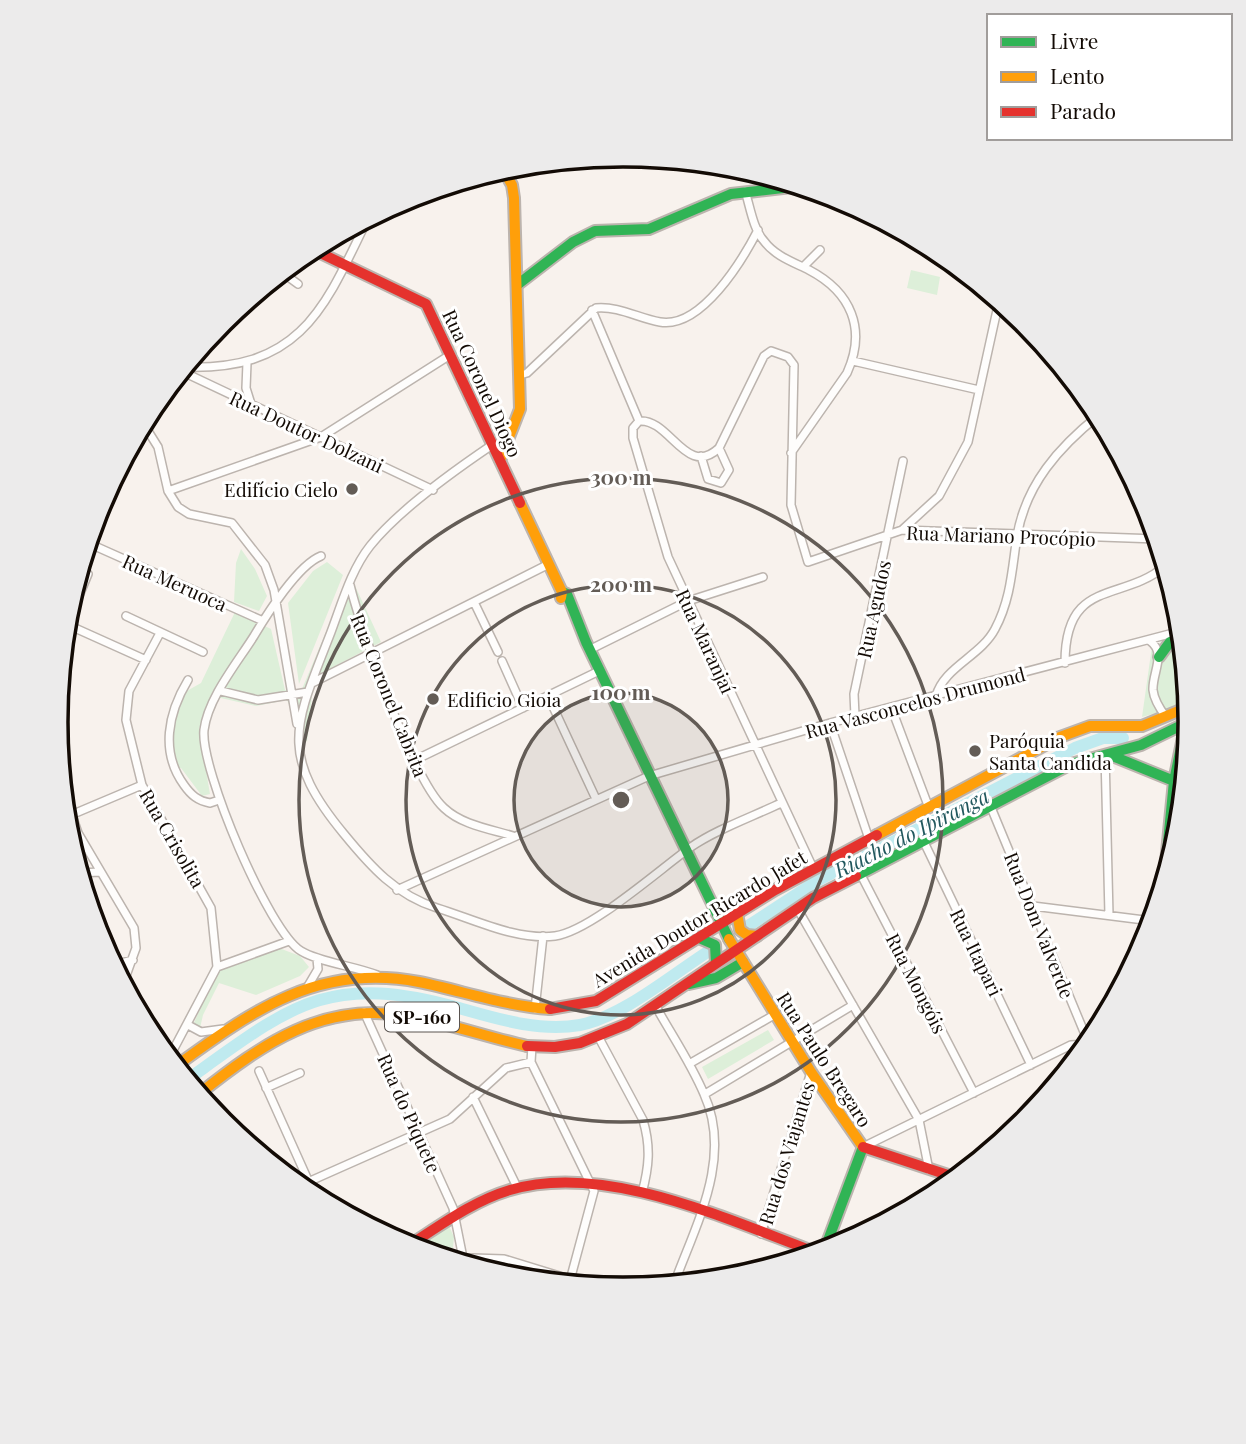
<svg xmlns="http://www.w3.org/2000/svg" width="1246" height="1444" viewBox="0 0 1246 1444" font-family="'Playfair Display',serif">
  <style>
    .green { fill: #ddefd9 }
    .lines { fill: none; stroke-linecap: round; stroke-linejoin: round }
    .river { stroke: #bfeaef; stroke-width: 12 }
    .street-casing { stroke: #bcb4ae; stroke-width: 10 }
    .fast-casing { stroke: #bcb4ae; stroke-width: 14 }
    .slow-casing { stroke: #bcb4ae; stroke-width: 14 }
    .jam-casing { stroke: #bcb4ae; stroke-width: 14 }
    .street { stroke: #fefdfc; stroke-width: 7 }
    .fast { stroke: #30b455; stroke-width: 10 }
    .slow { stroke: #ff9f0a; stroke-width: 10 }
    .jam { stroke: #e5322d; stroke-width: 10 }
    .ring { fill: none; stroke: #635c56; stroke-width: 3.5 }
    .poi-dot { fill: #635c56; stroke: #fff; stroke-width: 2.5 }
    .labels { text-anchor: middle; dominant-baseline: central; stroke-width: 6; stroke-linejoin: round; paint-order: stroke }
    .shield { fill: #fff; stroke: #5a5450; stroke-width: 2 }
    .shield-label { font-size: 18px; font-weight: bold; fill: #130b05 }
    .street-label { font-size: 19px; fill: #130b05; stroke: #fff }
    .poi-label { font-size: 19px; fill: #130b05; stroke: #fff; text-anchor: start }
    .water-label { font-size: 21px; font-style: italic; fill: #22585e; stroke: #fff }
    .rim { fill: none; stroke: #130b05; stroke-width: 3.5 }
    .centre { fill: #635c56; stroke: #fff; stroke-width: 3.5 }
    .ring-label { font-size: 21px; text-anchor: middle; font-weight: bold; fill: #635c56; stroke: #fff; stroke-width: 6; stroke-linejoin: round; paint-order: stroke }
  </style>
  <rect width="100%" height="100%" fill="#f8f2ed"/>
  <path class="green" d="M911,270L940,277L937,295L907,288Z
    M241,549L255,569L267,596L259,611L234,602L236,563Z
    M327,562L343,575L299,684L288,603L313,571Z
    M350,575L381,642L314,677L307,742L287,700L256,706L212,696L199,729L210,794L202,796L181,768L176,769L170,739L173,738V724L185,692L201,683L235,612L271,629L285,690L302,689Z
    M1181,634L1188,704L1142,717L1152,646Z
    M279,948L300,956L309,967L300,976L256,995L219,983L203,1015L200,1028L193,1025L218,968Z
    M768,1030L774,1040L708,1079L702,1067Z
    M449,1226L454,1237L453,1248L428,1252L414,1248Z"/>
  <g class="lines">
    <path class="river" d="M745,928L817,881L1075,748L1103,738H1123
      M187,1080C290,1006 328,971 459,1008C498,1019 539,1032 580,1025C622,1017 673,974 709,951"/>
    <defs>
      <path id="street" d="M745,191C750,206 753,229 764,241C775,256 793,262 809,270C851,292 867,329 847,373L791,453
        M290,265L287,276L298,284
        M803,267L820,250
        M592,310L639,421
        M853,361L979,390
        M247,363L246,388L251,404
        M184,367C300,371 324,310 368,218
        M181,371L433,490
        M520,375L527,373L596,308C619,306 638,318 660,322C701,329 742,261 758,230
        M639,421C670,418 686,479 719,448L764,356L771,351L788,357L794,365L791,505L808,562L902,530L1157,539
        M639,421L633,428V438L668,557L813,868
        M143,423L158,447L168,491L178,507L189,514L232,523L265,565L274,590L297,724
        M492,445C455,470 398,511 370,546C351,570 342,603 331,632C296,723 276,752 344,834C371,867 396,895 437,908C473,919 517,941 555,936C591,931 660,869 691,847C717,829 752,817 781,803
        M701,456L708,479L721,483L729,470L719,448
        M168,491L321,437L450,355
        M902,530L939,496L968,442L999,301
        M88,543L263,621
        M321,556C298,565 267,614 254,636C237,663 208,698 204,730C200,769 269,932 301,951C319,962 354,966 377,975
        M350,585C361,630 413,780 444,808C462,825 490,829 513,836
        M474,602L498,652
        M126,616L203,652
        M66,624L146,660
        M66,627L88,574
        M160,633L129,691L126,720L142,785L211,908L217,967
        M1150,641C1167,653 1152,673 1153,690C1154,700 1160,709 1166,717
        M589,650L688,601L763,577
        M502,661L523,708
        M1065,663C1065,577 1122,603 1165,566
        M188,680C168,713 160,752 184,785C191,795 198,801 210,803L219,800
        M312,683L549,564
        M221,691L258,700L308,692
        M548,696L596,799
        M936,696C944,667 981,656 995,629C1011,599 1012,569 1017,536C1026,484 1059,447 1099,415
        M891,707L929,808
        M855,716L854,694L903,461
        M830,723L869,839
        M1105,755L1109,915
        M415,760L599,671
        M62,787L78,833L134,928L136,948L123,984
        M990,805L1089,1044
        M71,815L142,785
        M923,840L1031,1065
        M79,873L100,872
        M860,873L974,1093
        M397,890L649,776L830,723L1181,631
        M1033,906L1152,921
        M797,908L919,1120L929,1170
        M113,965L133,960
        M308,986L318,969L317,959
        M655,1005C671,1034 691,1063 704,1094C733,1158 696,1224 674,1284
        M535,1009L543,936
        M364,1012L453,1208L464,1263
        M188,1025L201,1032L223,1029
        M599,1038L643,1120C651,1147 649,1167 642,1193
        M532,1046L531,1062L594,1191L569,1284
        M169,1058L217,967L289,941
        M689,1064L774,1015
        M259,1071L316,1198
        M266,1088L300,1073
        M705,1094L853,1005
        M473,1097L518,1189
        M865,1146L1071,1045L1088,1044
        M299,1186L450,1119L506,1068L531,1062
        M761,1234L811,1072
        M442,1257L504,1259L592,1286"/>
      <path id="fast" d="M517,285L573,242L595,231L649,229L731,194L800,186
        M562,592L567,594L586,642L729,939
        M1159,657L1170,642L1182,638
        M1110,755L1174,781
        M856,876L1071,764L1141,745L1190,721
        M1164,883L1174,781L1186,723
        M699,938L715,945L716,963
        M689,984L716,978L743,962
        M824,1251L863,1147"/>
      <path id="slow" d="M500,460L520,409L514,198L512,185L503,169
        M520,503L562,592L561,598
        M877,835L1060,737L1090,726H1142L1188,707
        M737,913L740,930L747,935L757,936
        M729,939L811,1072L863,1147
        M176,1066C253,1010 319,963 419,982C463,991 505,1006 550,1009
        M199,1094C262,1044 323,1001 407,1016C448,1023 487,1037 527,1046"/>
      <path id="jam" d="M312,249L426,304L520,503
        M550,1009L596,1001L775,890L877,835
        M527,1046L555,1047L580,1043L627,1024L813,898L856,876
        M863,1147L957,1178
        M408,1246C441,1225 473,1201 510,1190C605,1161 730,1221 818,1253"/>
    </defs>
    <use href="#street" class="street-casing"/>
    <use href="#fast" class="fast-casing"/>
    <use href="#slow" class="slow-casing"/>
    <use href="#jam" class="jam-casing"/>
    <use href="#street" class="street"/>
    <use href="#fast" class="fast"/>
    <use href="#slow" class="slow"/>
    <use href="#jam" class="jam"/>
  </g>
  <circle cx="621" cy="800" r="107" fill="#635c56" fill-opacity=".12"/>
  <g class="ring">
    <circle cx="621" cy="800" r="107"/>
    <circle cx="621" cy="800" r="215"/>
    <circle cx="621" cy="800" r="322"/>
  </g>
  <g class="poi-dot">
    <circle cx="352" cy="489" r="7"/>
    <circle cx="433" cy="699" r="7"/>
    <circle cx="975" cy="751" r="7"/>
  </g>
  <g class="labels">
    <rect class="shield" x="385" y="1002.5" width="74" height="29" rx="5"/>
    <g class="shield-label">
      <text x="422" y="1017">SP-160</text>
    </g>
    <g class="street-label">
      <text transform="translate(483 383) rotate(65)">Rua Coronel Diogo</text>
      <text transform="translate(307 431) rotate(25)">Rua Doutor Dolzani</text>
      <text transform="translate(1001 535) rotate(2)">Rua Mariano Procópio</text>
      <text transform="translate(175 582) rotate(24)">Rua Meruoca</text>
      <text transform="translate(873 609) rotate(-78)">Rua Agudos</text>
      <text transform="translate(706 641) rotate(65)">Rua Maranjaí</text>
      <text transform="translate(390 695) rotate(68)">Rua Coronel Cabrita</text>
      <text transform="translate(915 702) rotate(-15)">Rua Vasconcelos Drumond</text>
      <text transform="translate(173 838) rotate(60)">Rua Crisolita</text>
      <text transform="translate(699 918) rotate(-31)">Avenida Doutor Ricardo Jafet</text>
      <text transform="translate(1040 925) rotate(68)">Rua Dom Valverde</text>
      <text transform="translate(977 952) rotate(64)">Rua Itapari</text>
      <text transform="translate(917 983) rotate(63)">Rua Mongóis</text>
      <text transform="translate(825 1059) rotate(57)">Rua Paulo Bregaro</text>
      <text transform="translate(410 1113) rotate(66)">Rua do Piquete</text>
      <text transform="translate(786 1153) rotate(-73)">Rua dos Viajantes</text>
    </g>
    <g class="poi-label">
      <text x="338" y="489" text-anchor="end">Edifício Cielo</text>
      <text x="447" y="699">Edificio Gioia</text>
      <text x="989" y="740">Paróquia<tspan x="989" dy="22">Santa Candida</tspan></text>
    </g>
    <g class="water-label">
      <text transform="translate(911 832) rotate(-27)">Riacho do Ipiranga</text>
    </g>
  </g>
  <path d="M0 0H1246V1444H0ZM68 722a555 555 0 1 1 1110 0a555 555 0 1 1-1110 0Z" fill="#ecebeb" fill-rule="evenodd"/>
  <path class="rim" d="M68 722a555 555 0 1 1 1110 0a555 555 0 1 1-1110 0Z"/>
  <circle cx="621" cy="800" r="10" class="centre"/>
  <g class="ring-label">
    <text x="621" y="485">300 m</text>
    <text x="621" y="592">200 m</text>
    <text x="621" y="700">100 m</text>
  </g>
  <rect x="987" y="14" width="245" height="126" fill="#ffffff" stroke="#a19d9b" stroke-width="2"/>
  <rect x="1001" y="37" width="35" height="10" fill="#30b455" stroke="#a19d9b" stroke-width="2"/>
  <text x="1050" y="49" font-size="21" fill="#130b05">Livre</text>
  <rect x="1001" y="72" width="35" height="10" fill="#ff9f0a" stroke="#a19d9b" stroke-width="2"/>
  <text x="1050" y="84" font-size="21" fill="#130b05">Lento</text>
  <rect x="1001" y="107" width="35" height="10" fill="#e5322d" stroke="#a19d9b" stroke-width="2"/>
  <text x="1050" y="119" font-size="21" fill="#130b05">Parado</text>
</svg>
